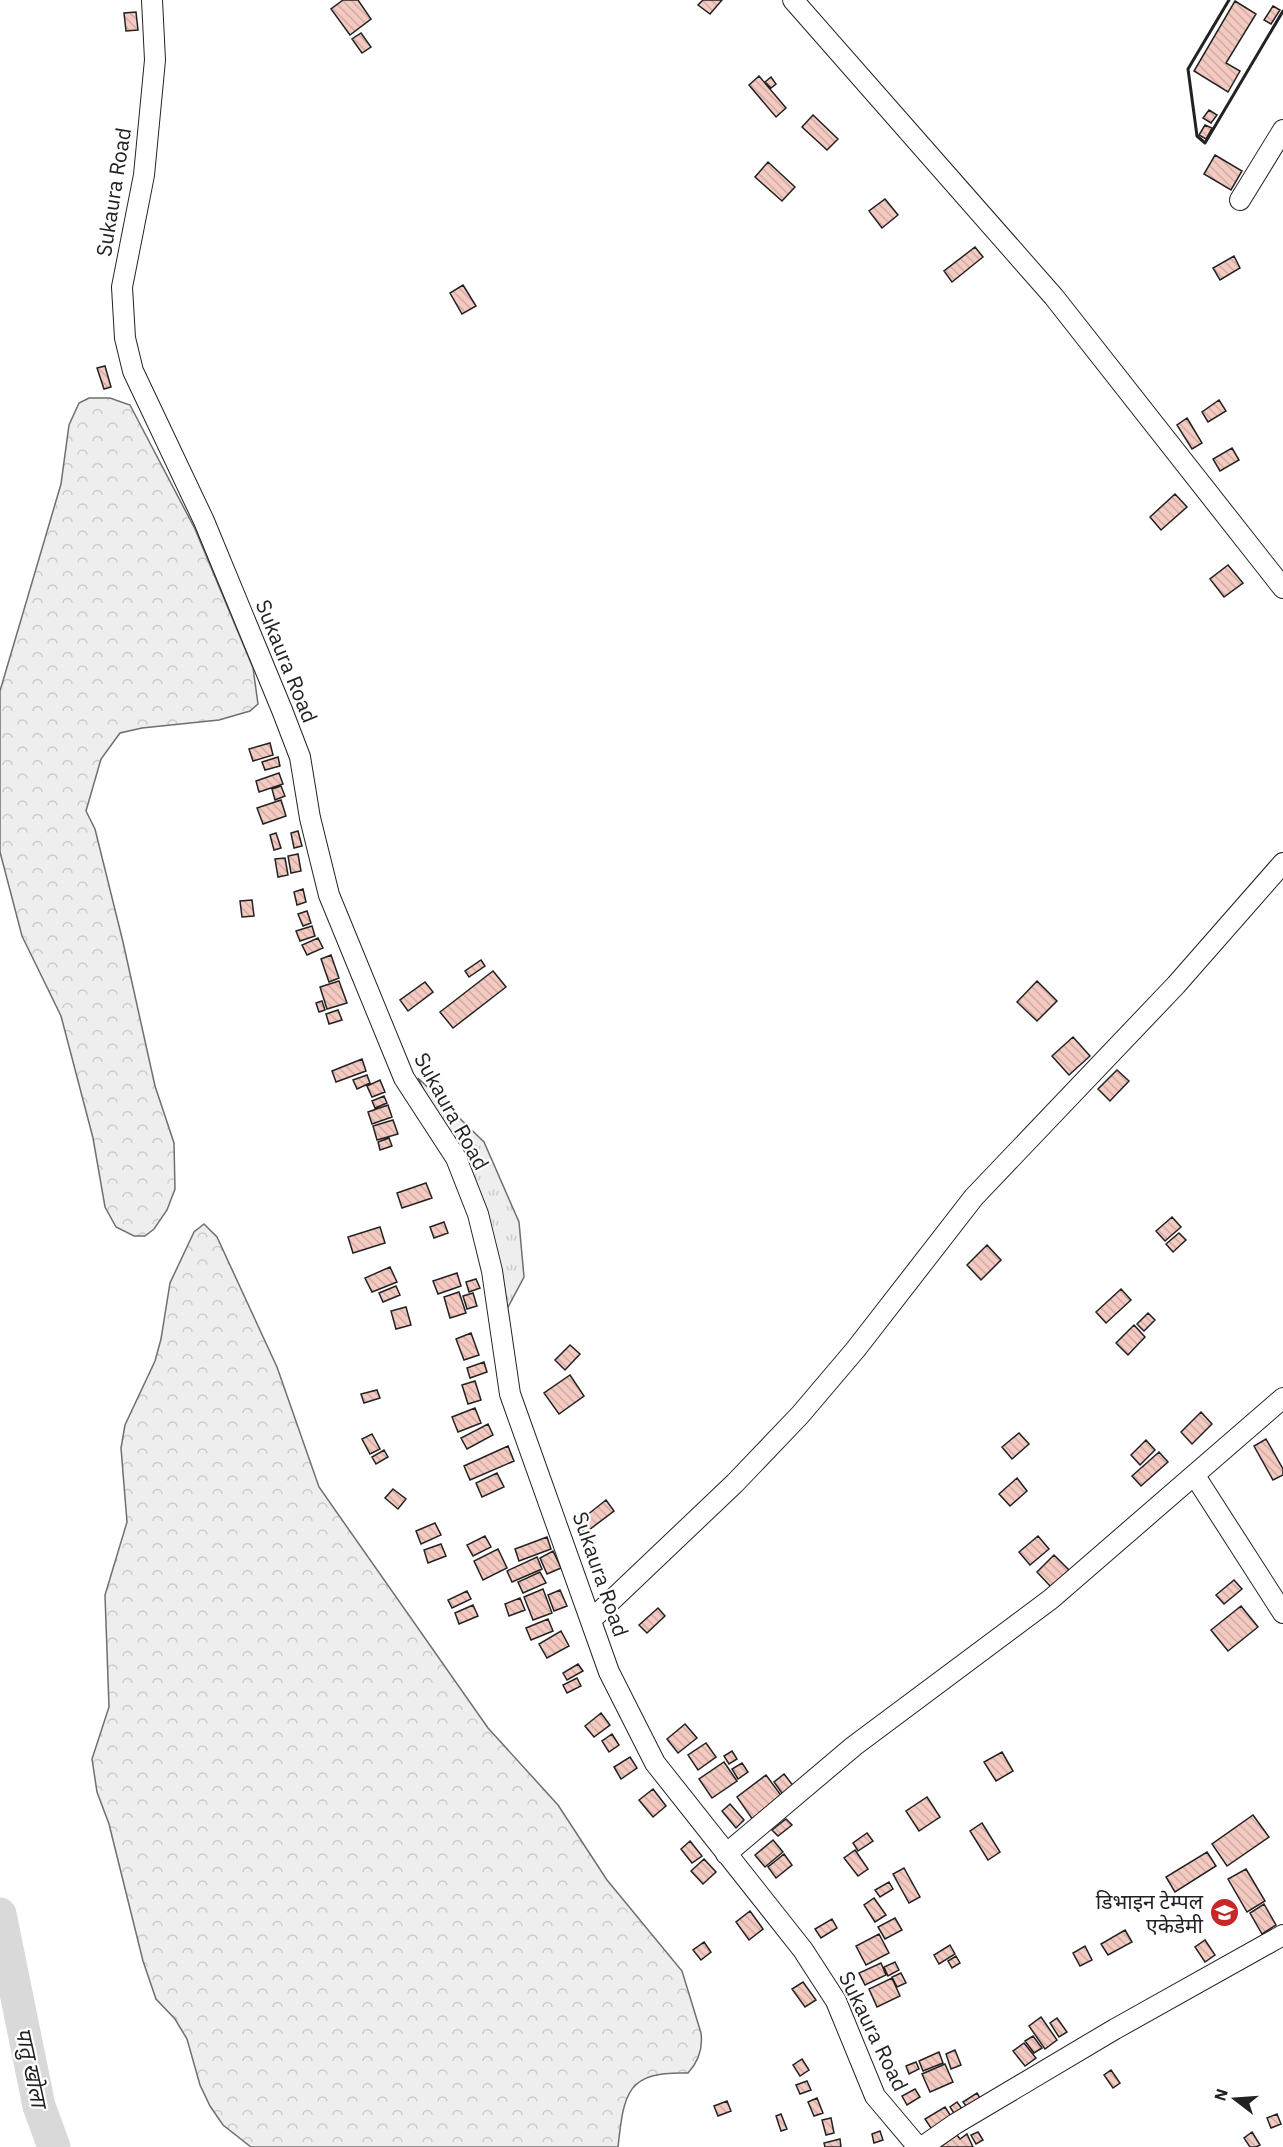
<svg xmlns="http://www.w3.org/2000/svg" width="1283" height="2147" viewBox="0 0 1283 2147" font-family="'IBM Plex Sans','Noto Sans Devanagari',sans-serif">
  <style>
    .grass { fill: url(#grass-tufts); stroke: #6f6f6f; stroke-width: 1.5 }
    .forest { fill: url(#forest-crowns); stroke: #6f6f6f; stroke-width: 1.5 }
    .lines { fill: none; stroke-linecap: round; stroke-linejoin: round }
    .river { stroke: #d9d9d9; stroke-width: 33 }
    .building { fill: url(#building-back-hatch); stroke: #222; stroke-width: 1.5 }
    .minor-casing { stroke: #222; stroke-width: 22 }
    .minor { stroke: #fff; stroke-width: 20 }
    .wall { stroke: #222; stroke-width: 3 }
    .labels { text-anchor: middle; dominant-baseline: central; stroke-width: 4.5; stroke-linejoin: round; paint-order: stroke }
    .street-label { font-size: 21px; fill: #222; stroke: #fff }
    .poi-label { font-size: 21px; fill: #222; stroke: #fff; text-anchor: end }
    .water-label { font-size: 22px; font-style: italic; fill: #222; stroke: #fff }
  </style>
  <defs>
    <pattern id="grass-tufts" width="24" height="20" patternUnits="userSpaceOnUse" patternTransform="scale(1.5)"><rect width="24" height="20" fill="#eee"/><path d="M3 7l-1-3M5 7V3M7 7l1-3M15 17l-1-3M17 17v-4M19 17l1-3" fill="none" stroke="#ccc"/></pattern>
    <pattern id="forest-crowns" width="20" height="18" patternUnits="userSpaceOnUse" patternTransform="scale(1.5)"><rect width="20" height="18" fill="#eee"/><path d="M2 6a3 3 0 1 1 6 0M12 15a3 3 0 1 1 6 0" fill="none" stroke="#ccc"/></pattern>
    <pattern id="building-back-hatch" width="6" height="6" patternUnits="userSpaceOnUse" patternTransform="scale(1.5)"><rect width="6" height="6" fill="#f3c9c0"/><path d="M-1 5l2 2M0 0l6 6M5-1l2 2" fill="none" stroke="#d0aca5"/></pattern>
  </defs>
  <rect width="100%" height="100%" fill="#fff"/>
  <path class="grass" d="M418,1078L484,1142L519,1222L524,1277L507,1309L434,1111Z"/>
  <path class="forest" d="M89,398H110L130,405L195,529L253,668L258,704L250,711L219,720L142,728L120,733L101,759L86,811L95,829L123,942L155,1086L174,1143L175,1189L167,1210L154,1229L145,1236H134L116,1227L105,1207L93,1138L61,1016L22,936L0,852V691L61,484L69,425L79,403Z
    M204,1224L217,1237L277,1367L319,1487L488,1728L558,1805L607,1880L682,1971L701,2033C703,2048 698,2062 688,2073C627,2071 624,2092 618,2147H251L223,2125L210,2106L200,2085L187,2039L175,2019L156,1999L143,1961L109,1824L97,1792L92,1759L109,1707L105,1595L127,1522L121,1448L125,1425L155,1361L161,1339L170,1283L194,1232Z"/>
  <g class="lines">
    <path class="river" d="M0,1914L39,2106L54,2147"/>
  </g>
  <path class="building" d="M343,0H358L371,19L350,35L331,9Z
    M703,0H722L710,14L698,5Z
    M1235,1L1256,14L1226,63L1240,71L1228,92L1194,71Z
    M1273,6L1280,10L1271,24L1264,20Z
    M136,12L138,30L126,31L124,13Z
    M361,33L371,47L362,53L352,39Z
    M759,76L786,108L776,117L749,85Z
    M771,77L776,84L771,88L765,82Z
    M1209,110L1217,115L1211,123L1203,118Z
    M813,115L838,139L827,150L802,127Z
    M1205,125L1212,128L1206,139L1199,135Z
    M1215,155L1242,171L1231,190L1204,174Z
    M768,162L795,187L782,201L755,177Z
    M885,199L898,215L882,228L869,211Z
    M975,247L983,257L952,282L944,271Z
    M1234,256L1240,268L1220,280L1213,268Z
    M463,285L476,306L462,314L450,293Z
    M105,366L111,387L104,389L97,368Z
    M1219,400L1226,411L1208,422L1202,412Z
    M1187,418L1202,443L1192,449L1177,425Z
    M1232,448L1239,460L1220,471L1213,459Z
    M1175,494L1187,507L1161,530L1150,517Z
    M1228,565L1243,583L1224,597L1210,579Z
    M270,743L273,755L253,761L249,749Z
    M278,757L280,766L265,770L262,762Z
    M279,773L283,784L259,792L256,781Z
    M281,786L285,796L275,800L272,789Z
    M281,800L286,816L263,824L257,808Z
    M298,831L302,846L294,848L291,833Z
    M276,833L281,848L274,850L270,835Z
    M298,854L301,871L291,873L288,856Z
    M285,858L288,875L278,877L275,859Z
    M303,889L306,902L297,905L294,892Z
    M252,900L254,916L242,917L240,901Z
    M307,911L311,923L303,926L298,914Z
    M312,926L315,936L300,941L296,931Z
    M318,938L323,948L307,955L302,945Z
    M331,955L339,978L329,982L321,959Z
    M481,960L485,966L469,977L465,971Z
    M493,971L506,987L453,1028L440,1012Z
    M339,981L347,1003L327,1009L320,987Z
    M1037,981L1057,1001L1037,1021L1017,1002Z
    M425,982L433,992L408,1011L400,1000Z
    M322,1001L325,1010L319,1012L316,1003Z
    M338,1010L342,1020L329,1024L326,1014Z
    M1073,1037L1090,1056L1069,1075L1052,1056Z
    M362,1059L366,1071L336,1082L332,1071Z
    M1117,1070L1129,1081L1110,1101L1098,1089Z
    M367,1075L370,1083L357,1089L353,1080Z
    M380,1080L385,1092L372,1097L367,1086Z
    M384,1096L387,1103L375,1108L372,1101Z
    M388,1105L392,1117L372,1124L368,1112Z
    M393,1120L398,1134L377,1140L373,1126Z
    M389,1138L392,1146L380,1150L378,1142Z
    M426,1183L432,1198L402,1208L397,1193Z
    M1172,1217L1181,1227L1165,1241L1156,1231Z
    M444,1222L448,1233L434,1238L430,1227Z
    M380,1227L385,1243L353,1253L348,1237Z
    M1179,1233L1186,1240L1173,1252L1166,1244Z
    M987,1245L1001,1260L981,1280L967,1265Z
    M390,1267L397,1282L372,1292L365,1278Z
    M457,1273L461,1286L438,1294L433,1281Z
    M476,1279L480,1288L469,1292L466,1282Z
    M396,1286L400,1295L383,1302L379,1293Z
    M1121,1289L1131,1300L1106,1323L1096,1312Z
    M459,1292L466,1313L450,1318L444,1297Z
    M473,1293L477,1306L467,1309L463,1296Z
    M406,1307L411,1325L396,1329L391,1311Z
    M1148,1313L1155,1320L1144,1331L1137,1324Z
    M1134,1325L1145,1337L1128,1355L1116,1343Z
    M471,1333L479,1355L464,1360L456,1339Z
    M570,1345L580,1354L565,1370L555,1360Z
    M484,1362L487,1372L470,1378L467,1368Z
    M570,1375L584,1396L559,1414L544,1393Z
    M475,1381L481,1400L468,1404L462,1385Z
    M377,1390L380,1398L364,1403L361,1394Z
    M475,1408L481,1423L458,1432L452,1417Z
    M1201,1412L1212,1424L1192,1444L1181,1432Z
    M488,1424L493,1435L467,1449L461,1438Z
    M1019,1433L1029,1444L1012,1459L1002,1447Z
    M372,1434L380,1449L370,1454L362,1439Z
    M1266,1439L1283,1469V1475L1273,1480L1254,1446Z
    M1146,1440L1155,1450L1140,1465L1131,1455Z
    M508,1446L514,1461L470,1480L464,1466Z
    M384,1450L388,1457L376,1464L372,1457Z
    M1159,1452L1168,1462L1141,1486L1132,1476Z
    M497,1473L504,1487L482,1497L476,1483Z
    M1017,1478L1027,1491L1010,1506L999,1494Z
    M393,1489L406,1499L398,1509L385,1498Z
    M606,1500L614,1511L585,1533L577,1523Z
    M435,1523L441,1535L421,1544L416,1531Z
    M485,1536L491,1547L473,1556L467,1545Z
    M1038,1536L1049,1549L1030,1565L1019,1552Z
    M547,1537L551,1549L519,1561L515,1549Z
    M441,1544L446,1556L428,1563L424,1550Z
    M498,1549L507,1568L483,1580L474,1561Z
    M553,1551L561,1568L547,1574L540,1558Z
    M1054,1555L1069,1570L1051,1587L1037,1572Z
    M537,1557L542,1569L512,1582L507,1571Z
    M540,1572L546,1583L523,1593L518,1582Z
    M1234,1580L1242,1589L1224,1604L1216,1595Z
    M543,1589L552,1613L533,1620L524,1597Z
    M560,1590L567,1606L554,1611L548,1595Z
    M467,1591L471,1599L452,1608L448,1600Z
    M520,1598L525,1610L509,1616L505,1604Z
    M473,1605L478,1616L459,1624L455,1613Z
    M1241,1606L1258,1627L1228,1651L1211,1630Z
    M658,1608L665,1616L647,1633L639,1625Z
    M548,1619L553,1631L531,1640L526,1628Z
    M561,1631L569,1646L547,1658L539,1644Z
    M578,1664L583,1671L567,1680L563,1673Z
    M577,1678L581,1686L567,1693L563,1685Z
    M601,1713L610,1725L594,1737L585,1726Z
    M685,1724L697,1738L678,1753L667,1739Z
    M612,1734L619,1745L609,1752L602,1741Z
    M706,1743L716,1757L698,1770L688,1755Z
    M732,1751L737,1759L729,1764L724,1756Z
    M1002,1752L1013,1771L996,1781L984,1762Z
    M630,1757L637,1768L621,1779L614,1767Z
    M724,1762L737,1781L712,1798L699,1779Z
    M742,1763L748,1772L738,1779L732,1769Z
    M784,1774L795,1788L784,1796L774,1782Z
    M766,1775L783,1798L753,1820L737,1797Z
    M653,1789L666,1806L653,1817L639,1800Z
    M927,1797L940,1817L919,1831L906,1811Z
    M730,1804L744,1820L736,1828L722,1811Z
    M1253,1815L1269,1837L1227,1866L1212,1844Z
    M786,1819L792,1825L778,1836L772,1830Z
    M982,1823L1000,1852L988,1860L970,1831Z
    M867,1833L873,1841L858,1851L853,1843Z
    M773,1840L783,1852L765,1867L755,1855Z
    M690,1841L702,1856L692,1863L681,1849Z
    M855,1850L868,1869L858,1876L844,1858Z
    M1207,1852L1216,1866L1175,1892L1166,1877Z
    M784,1854L792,1865L776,1878L768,1867Z
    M704,1859L716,1872L703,1884L691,1871Z
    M904,1868L920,1897L909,1903L893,1874Z
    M1246,1869L1265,1901L1247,1912L1228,1879Z
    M889,1882L893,1889L880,1897L875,1890Z
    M874,1898L886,1915L875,1922L864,1905Z
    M1264,1904L1276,1925L1262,1934L1250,1913Z
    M750,1911L763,1929L749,1940L736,1922Z
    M895,1918L902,1930L885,1939L878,1927Z
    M832,1919L837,1928L821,1938L815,1929Z
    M1125,1930L1132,1942L1108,1955L1101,1944Z
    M879,1934L889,1953L866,1965L856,1946Z
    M1205,1940L1215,1955L1205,1962L1195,1947Z
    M704,1942L711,1952L701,1960L693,1950Z
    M950,1945L955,1954L939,1964L934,1955Z
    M1085,1946L1092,1960L1080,1966L1073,1953Z
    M956,1956L960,1963L952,1968L948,1961Z
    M895,1962L899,1970L888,1976L884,1967Z
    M881,1963L886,1975L865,1985L859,1973Z
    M901,1973L906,1983L897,1987L892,1977Z
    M892,1978L900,1996L877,2007L869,1989Z
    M803,1982L816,2000L805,2007L792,1989Z
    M1041,2017L1057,2040L1045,2049L1029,2026Z
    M1057,2018L1067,2032L1059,2037L1050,2023Z
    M1033,2036L1042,2048L1034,2053L1025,2041Z
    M1024,2043L1036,2058L1025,2066L1013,2051Z
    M955,2050L961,2065L951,2069L946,2054Z
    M939,2052L943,2063L923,2071L919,2061Z
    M802,2059L809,2070L800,2076L793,2065Z
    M916,2062L919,2069L909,2074L906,2066Z
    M945,2064L953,2082L930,2092L922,2074Z
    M1111,2070L1120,2083L1113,2088L1104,2075Z
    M807,2081L811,2090L800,2094L796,2085Z
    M915,2089L920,2097L907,2105L902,2096Z
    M977,2093L980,2098L967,2107L963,2102Z
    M817,2098L823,2113L814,2116L808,2102Z
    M727,2101L731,2111L718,2116L714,2106Z
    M957,2102L963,2110L955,2115L950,2107Z
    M945,2107L952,2118L933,2131L925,2119Z
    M781,2114L787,2129L781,2131L776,2116Z
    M1277,2114L1281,2124L1271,2128L1267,2118Z
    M831,2118L834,2133L826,2135L822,2120Z
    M880,2131L883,2140L874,2143L872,2134Z
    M978,2132L983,2140L976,2144L971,2135Z
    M1252,2132L1260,2145L1256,2147H1250L1244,2138Z
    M967,2134L973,2147H940L957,2135L960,2139Z
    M840,2139L841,2147H825L824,2143Z"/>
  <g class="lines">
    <defs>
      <path id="minor" d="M152,0L155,60L144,175L122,287L125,338L133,371L204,521L282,710L300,757L310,818L329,895L404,1078L456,1158L478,1214L492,1271L510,1394L609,1672L655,1763L803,1950L836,2001L875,2096L918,2147
        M793,0L1054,297L1283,588
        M1240,200L1283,130
        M1195,1476L1283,1613
        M592,1619L735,1483L800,1415L856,1349L974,1197L1176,985L1283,863
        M726,1854L854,1746L1051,1599L1283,1398
        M922,2147L955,2124L1115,2029L1283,1935"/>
    </defs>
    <use href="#minor" class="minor-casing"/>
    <use href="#minor" class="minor"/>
    <path class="wall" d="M1229,0L1188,69L1197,136L1205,143L1283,11"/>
  </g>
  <defs>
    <symbol id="school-disc" viewBox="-11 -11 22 22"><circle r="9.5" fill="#c62828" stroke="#fff"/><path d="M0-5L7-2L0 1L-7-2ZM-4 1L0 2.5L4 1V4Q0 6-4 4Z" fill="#fff"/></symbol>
  </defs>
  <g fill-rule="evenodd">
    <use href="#school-disc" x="1208" y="1896" width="33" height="33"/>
  </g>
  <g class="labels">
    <g class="street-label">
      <text transform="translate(113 192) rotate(-81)">Sukaura Road</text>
      <text transform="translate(287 661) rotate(68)">Sukaura Road</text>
      <text transform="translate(452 1111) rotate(61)">Sukaura Road</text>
      <text transform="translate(601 1574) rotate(71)">Sukaura Road</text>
      <text transform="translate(874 2031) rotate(64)">Sukaura Road</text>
    </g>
    <g class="poi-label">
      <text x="1203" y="1901">डिभाइन टेम्पल<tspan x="1203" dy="24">एकेडेमी</tspan></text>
    </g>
    <g class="water-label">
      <text transform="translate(32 2067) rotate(78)">पातु खोला</text>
    </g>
  </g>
  <g transform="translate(1235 2099) rotate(287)" stroke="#ffffff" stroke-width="4.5" paint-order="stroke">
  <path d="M0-4.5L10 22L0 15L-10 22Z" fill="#222222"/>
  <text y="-9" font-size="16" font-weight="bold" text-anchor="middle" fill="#222222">N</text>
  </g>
</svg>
